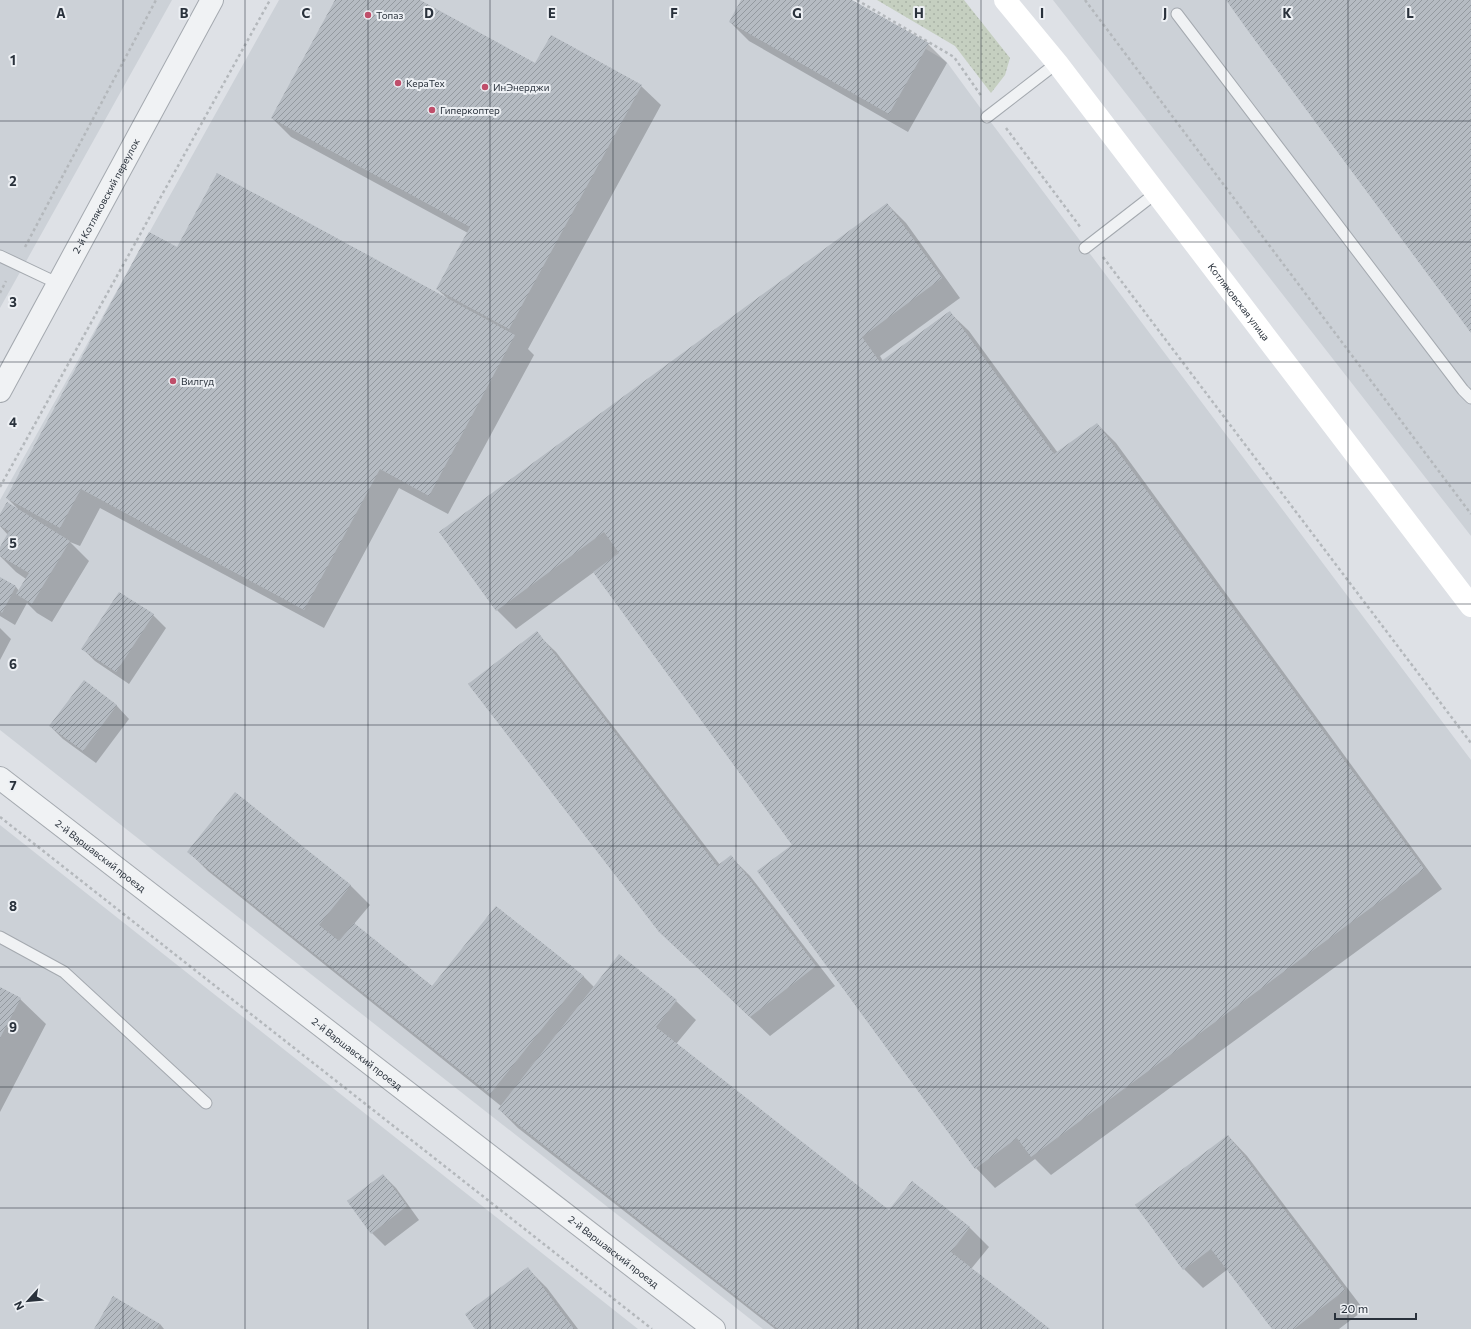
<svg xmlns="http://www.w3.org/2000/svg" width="1471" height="1329" viewBox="0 0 1471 1329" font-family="Commissioner,sans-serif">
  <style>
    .built { fill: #ccd1d7 }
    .grass { fill: url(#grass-dots) }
    .shadow { fill: #0003 }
    .building { fill: url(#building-hatch) }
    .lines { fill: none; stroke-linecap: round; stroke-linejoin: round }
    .lane-casing { stroke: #a4a9af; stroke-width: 13 }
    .street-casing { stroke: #a4a9af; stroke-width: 24 }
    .path { stroke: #b4b8bc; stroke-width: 2.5; stroke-dasharray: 3 3; stroke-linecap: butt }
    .lane { stroke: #f0f2f4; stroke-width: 11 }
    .street { stroke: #f0f2f4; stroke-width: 22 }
    .secondary { stroke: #fff; stroke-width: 22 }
    .grid { fill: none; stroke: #29313b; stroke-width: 1; stroke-opacity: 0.55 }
    .poi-dot { fill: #bf4e6a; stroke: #edf0f4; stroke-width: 1.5 }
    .labels { text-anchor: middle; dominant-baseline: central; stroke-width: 4; stroke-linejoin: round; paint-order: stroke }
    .poi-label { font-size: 10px; fill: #29313b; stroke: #edf0f4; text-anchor: start }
    .street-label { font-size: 10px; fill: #29313b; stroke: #edf0f4 }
    .grid-label { font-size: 13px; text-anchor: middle; font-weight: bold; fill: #29313b; stroke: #edf0f4; stroke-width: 4; stroke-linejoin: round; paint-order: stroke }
  </style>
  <defs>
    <pattern id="grass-dots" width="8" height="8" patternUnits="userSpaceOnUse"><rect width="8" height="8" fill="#c5cfc0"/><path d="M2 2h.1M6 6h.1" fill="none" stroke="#a9b2a6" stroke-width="1.8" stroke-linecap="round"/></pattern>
    <pattern id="building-hatch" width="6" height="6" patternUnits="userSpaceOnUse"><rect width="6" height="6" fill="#b5bbc2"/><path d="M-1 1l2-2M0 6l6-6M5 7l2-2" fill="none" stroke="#93999f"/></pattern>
  </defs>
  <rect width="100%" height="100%" fill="#dee1e6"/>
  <path class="built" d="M0,0H172L0,308Z
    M279,0H843L946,61L987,117L1471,760V1329H763L0,730V500Z
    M1053,0H1471V536Z
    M0,825L638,1329H0Z"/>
  <path class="grass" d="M877,0H964L1010,58L1005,75L991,93L955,46Z"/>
  <path class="shadow" d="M336,0H418L536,64L641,86L661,105L528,349L534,355L448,514L399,488L324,628L100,508L80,546L70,542L89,561L52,622L37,613L27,603L15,625L0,616V579L16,587L19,591L26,579L16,572L0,556V549L8,535L0,526V516L19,510L7,498L178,249L447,298L437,289L468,233L291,137L272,118Z
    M743,0H850L928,44L947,63L908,132L749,41L730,22Z
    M887,204L906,223L960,298L880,356L883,361L949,312L969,331L1058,453L1097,424L1116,443L1442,889L1051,1175L1035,1159L995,1188L976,1168L758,871L793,845L594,572L516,629L497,610L440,532Z
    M153,615L166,628L129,684L95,661L83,649Z
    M0,628L11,639L0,660Z
    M536,633L556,652L720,865L731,857L750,876L835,986L770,1036L660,932Z
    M84,681L117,706L129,719L96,763L63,739L50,726Z
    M235,793L351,886L370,905L354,924L433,987L583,976L594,987L676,1001L696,1020L676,1044L889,1211L912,1182L970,1228L989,1247L971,1269L1048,1329H775L518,1128L499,1109L501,1106L208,871L189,852Z
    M0,988L20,999L46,1024L0,1112Z
    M1228,1136L1247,1156L1364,1310L1339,1329H1273L1228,1269L1203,1288L1184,1269Z
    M383,1175L396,1188L419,1220L385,1246L372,1233Z
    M528,1269L547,1288L578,1329H477Z
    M160,1324L164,1329H95Z"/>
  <path class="building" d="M335,0H420L535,63L551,35L642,85L509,329L436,289L470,227L271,118Z
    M741,0H852L929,43L889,114L729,22Z
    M1226,0H1471V333L1246,28Z
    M217,173L515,335L429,496L380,469L304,610L81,489L60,528L6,498L149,232L177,247Z
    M887,203L942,278L862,337L880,362L950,311L1054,454L1097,423L1424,869L1031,1157L1017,1138L975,1169L757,871L792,845L593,572L619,553L604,532L496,611L439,532Z
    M7,502L70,541L32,604L16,594L29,573L0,556V547L9,531L0,526V514Z
    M0,577L16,586L2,613L0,611Z
    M119,592L154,614L116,672L81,649Z
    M537,631L717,866L731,855L816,966L750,1017L659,932L468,684Z
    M84,680L117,705L83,751L49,726Z
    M235,792L351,885L319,925L339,941L354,923L432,986L496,906L584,976L490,1094L187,852Z
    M619,954L677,1000L656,1027L889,1210L912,1181L970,1227L951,1252L1050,1329H778L498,1109Z
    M0,987L21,998L0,1038Z
    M1228,1135L1345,1290L1294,1329H1272L1211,1249L1183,1270L1135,1205Z
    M383,1174L407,1206L371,1234L347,1201Z
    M528,1267L574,1329H475L465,1314Z
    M113,1296L160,1324L157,1329H94Z"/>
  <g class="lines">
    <defs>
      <path id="lane" d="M1177,14L1463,390L1471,398
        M987,117L1057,63
        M1085,248L1156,193
        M0,256L57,283
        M0,937L64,972L206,1103"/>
      <g id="street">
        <path id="s1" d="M0,391L212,0"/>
        <path id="s2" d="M0,778L714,1329"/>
      </g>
    </defs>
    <use href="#lane" class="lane-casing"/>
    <use href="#street" class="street-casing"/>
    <path class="path" d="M857,0L954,57L982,97
      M1085,0L1471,514
      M1006,128L1081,228
      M25,247L156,0
      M1103,257L1471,743
      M0,293L6,281
      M0,487L270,0
      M0,817L652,1329"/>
    <use href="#lane" class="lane"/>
    <use href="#street" class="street"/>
    <path class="secondary" id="s3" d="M1005,0L1057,63L1471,606"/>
  </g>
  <path class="grid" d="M123,0V1329M245,0V1329M368,0V1329M490,0V1329M613,0V1329M736,0V1329M858,0V1329M981,0V1329M1103,0V1329M1226,0V1329M1348,0V1329M0,121H1471M0,242H1471M0,362H1471M0,483H1471M0,604H1471M0,725H1471M0,846H1471M0,967H1471M0,1087H1471M0,1208H1471"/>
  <g class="poi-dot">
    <circle cx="368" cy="15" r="4"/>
    <circle cx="398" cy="83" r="4"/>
    <circle cx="485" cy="87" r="4"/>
    <circle cx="432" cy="110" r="4"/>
    <circle cx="173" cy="381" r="4"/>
  </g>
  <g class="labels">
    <g class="poi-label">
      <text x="376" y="15">Топаз</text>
      <text x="406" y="83">КераТех</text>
      <text x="493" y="87">ИнЭнерджи</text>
      <text x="440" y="110">Гиперкоптер</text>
      <text x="181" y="381">Вилгуд</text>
    </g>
    <g class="street-label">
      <text stroke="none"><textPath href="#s1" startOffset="222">2-й Котляковский переулок</textPath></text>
      <text stroke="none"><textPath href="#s3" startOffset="382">Котляковская улица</textPath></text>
      <text stroke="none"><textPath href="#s2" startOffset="127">2-й Варшавский проезд</textPath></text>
      <text stroke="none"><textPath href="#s2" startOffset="451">2-й Варшавский проезд</textPath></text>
      <text stroke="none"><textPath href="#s2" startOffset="775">2-й Варшавский проезд</textPath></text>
    </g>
  </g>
  <g class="grid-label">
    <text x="61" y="18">A</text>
    <text x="184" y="18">B</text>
    <text x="306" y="18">C</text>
    <text x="429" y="18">D</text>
    <text x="552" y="18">E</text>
    <text x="674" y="18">F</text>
    <text x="797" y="18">G</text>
    <text x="919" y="18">H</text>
    <text x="1042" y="18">I</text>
    <text x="1165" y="18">J</text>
    <text x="1287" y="18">K</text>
    <text x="1410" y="18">L</text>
    <text x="13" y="65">1</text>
    <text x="13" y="186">2</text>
    <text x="13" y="307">3</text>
    <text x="13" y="427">4</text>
    <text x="13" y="548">5</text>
    <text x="13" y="669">6</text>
    <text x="13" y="790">7</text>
    <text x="13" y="911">8</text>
    <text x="13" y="1032">9</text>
  </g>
  <g transform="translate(28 1301) rotate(243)" stroke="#edf0f4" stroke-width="3" paint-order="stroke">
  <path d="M0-3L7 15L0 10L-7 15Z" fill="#29313b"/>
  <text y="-6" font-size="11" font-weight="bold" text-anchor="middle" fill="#29313b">N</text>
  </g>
  <path d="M1335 1313v6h81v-6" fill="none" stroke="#29313b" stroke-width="2"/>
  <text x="1341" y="1313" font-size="12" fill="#29313b" stroke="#edf0f4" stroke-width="3" paint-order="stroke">20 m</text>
</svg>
